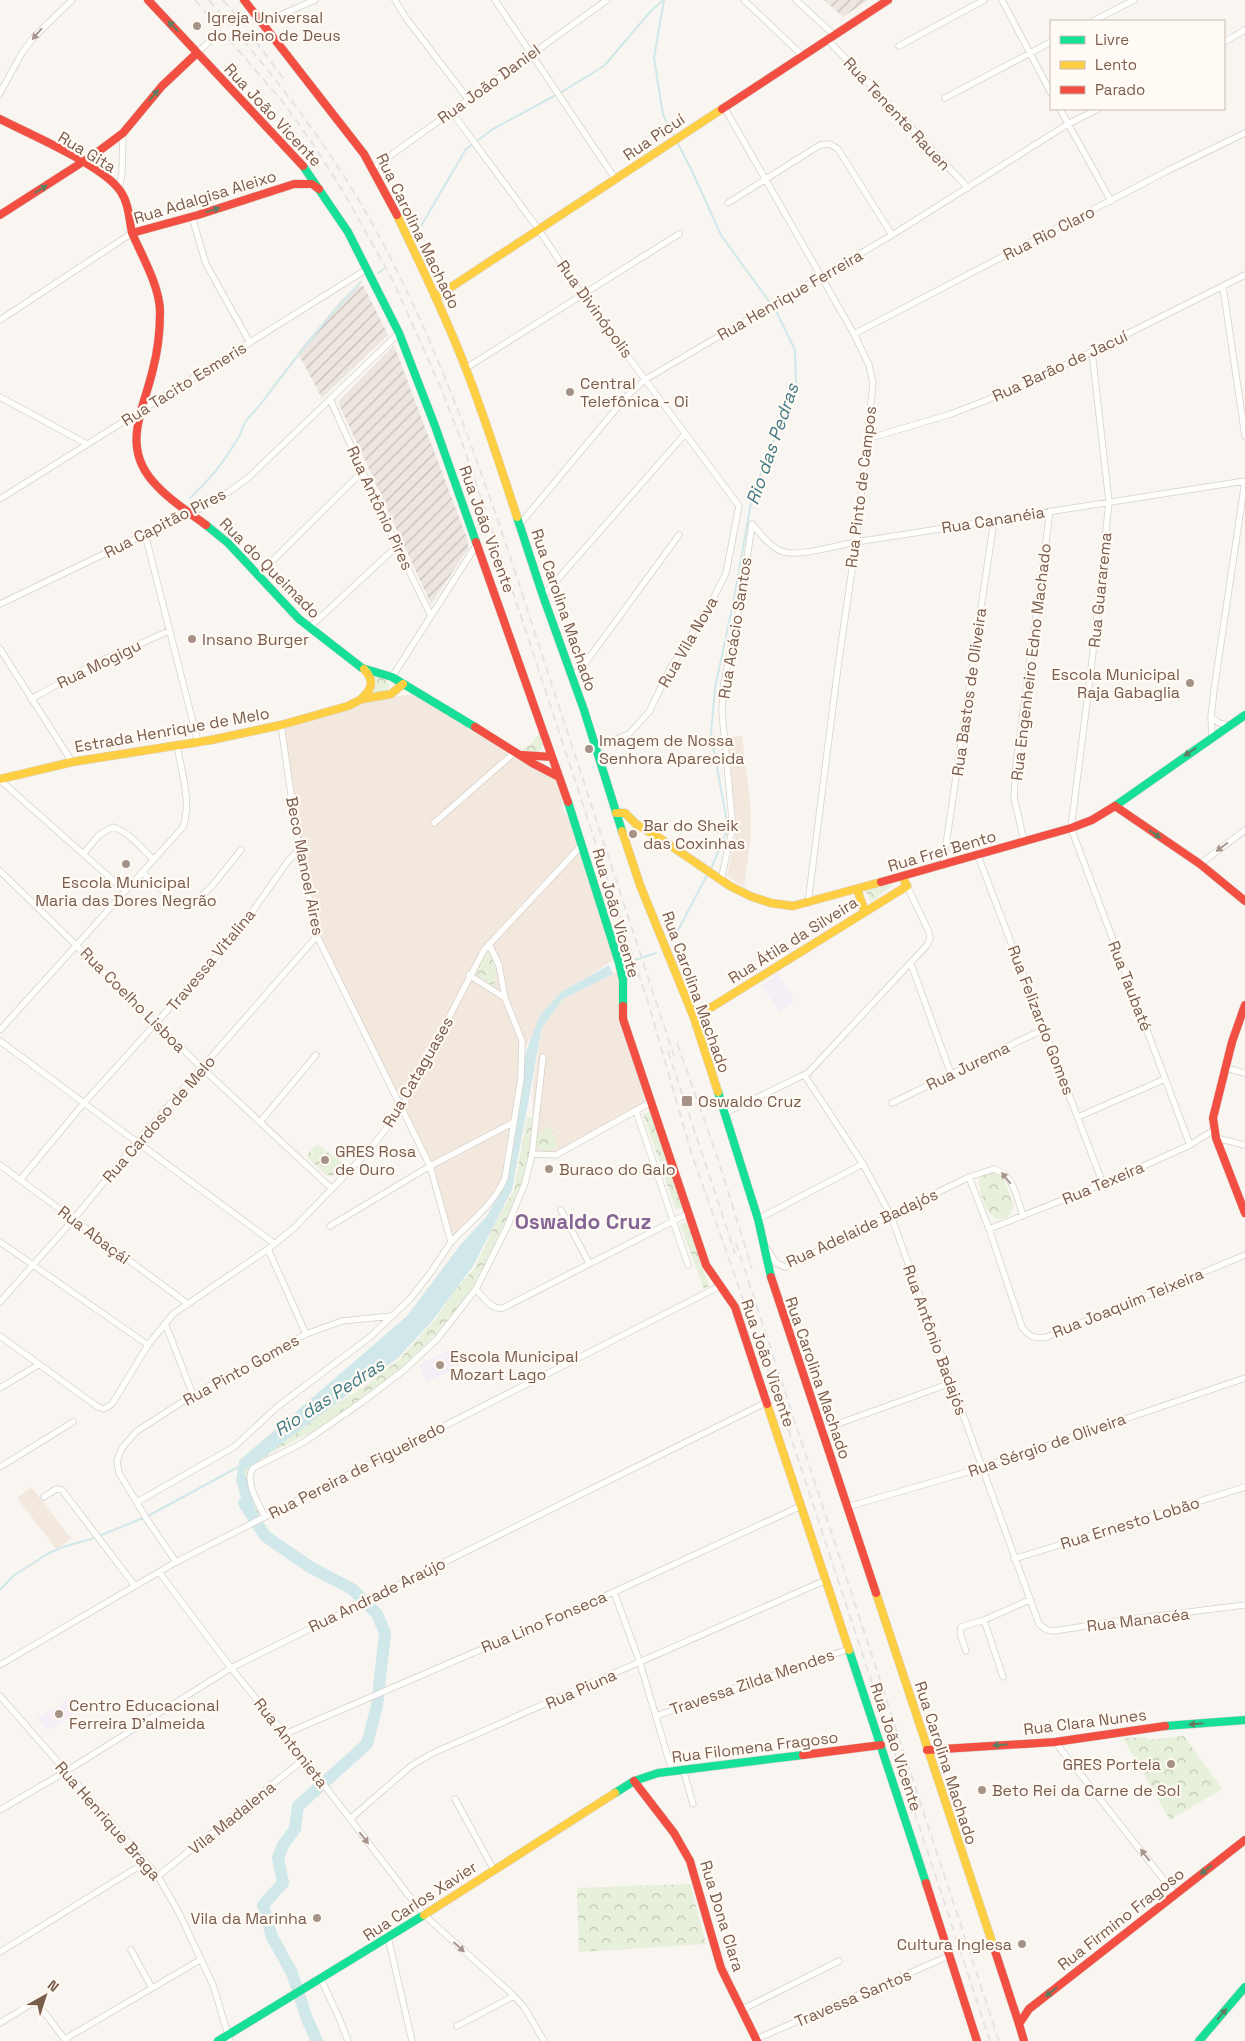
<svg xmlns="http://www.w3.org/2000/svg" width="1245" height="2041" viewBox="0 0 1245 2041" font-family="'Space Grotesk',sans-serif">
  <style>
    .residential { fill: #f2e8de }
    .industrial { fill: url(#industrial-furrows) }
    .education { fill: #f6eef6 }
    .park { fill: url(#park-crowns) }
    .water { fill: #d0e8ea }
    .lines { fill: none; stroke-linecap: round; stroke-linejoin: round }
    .stream { stroke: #d0e8ea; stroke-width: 2 }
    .river { stroke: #d0e8ea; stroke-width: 12 }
    .street-casing { stroke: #d7d1cb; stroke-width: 7 }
    .fast-casing { stroke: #d9d2cb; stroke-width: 9 }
    .slow-casing { stroke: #d9d2cb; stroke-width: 9 }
    .jam-casing { stroke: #d9d2cb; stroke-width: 9 }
    .street { stroke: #fefefd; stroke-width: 5.5 }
    .fast { stroke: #16e098; stroke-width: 8 }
    .slow { stroke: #ffcf43; stroke-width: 8 }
    .jam { stroke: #f24e42; stroke-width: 8 }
    .rail { stroke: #e6e3e7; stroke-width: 2; stroke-dasharray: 8 5; stroke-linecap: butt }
    .oneway { fill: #617d60 }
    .oneway2 { fill: #a8958b }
    .poi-dot { fill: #a69286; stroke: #fffaf3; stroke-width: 2 }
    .labels { text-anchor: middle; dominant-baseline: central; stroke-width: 4.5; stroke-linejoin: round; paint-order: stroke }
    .poi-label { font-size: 16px; fill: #7a5c4d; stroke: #fffaf3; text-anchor: start }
    .street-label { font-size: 16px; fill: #7a5c4d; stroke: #fffaf3 }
    .water-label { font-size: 18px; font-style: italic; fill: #437c86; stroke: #fffaf3 }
    .district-label { font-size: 21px; font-weight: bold; fill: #846695; stroke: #fffaf3 }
  </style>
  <defs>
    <pattern id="industrial-furrows" width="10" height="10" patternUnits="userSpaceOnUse" patternTransform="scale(1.25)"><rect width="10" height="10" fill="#ede5e0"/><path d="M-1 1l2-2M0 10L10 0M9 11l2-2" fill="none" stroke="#c5bdb8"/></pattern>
    <pattern id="park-crowns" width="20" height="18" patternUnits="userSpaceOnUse" patternTransform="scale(1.25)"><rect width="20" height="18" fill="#e7f0db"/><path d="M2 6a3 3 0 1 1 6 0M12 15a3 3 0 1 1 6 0" fill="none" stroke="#c0c6b4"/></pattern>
  </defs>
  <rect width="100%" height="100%" fill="#f9f5f0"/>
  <path class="residential" d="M416,694L559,777L563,809L582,845L617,958L561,993L523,1050L514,1122L500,1189L451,1242L430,1166L317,936L299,850L281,725L373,699Z
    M742,736L750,800L751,837L744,887L727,876L735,840L736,821L727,737Z
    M617,971L621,972L623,1020L651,1102L566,1150L532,1154L533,1087L542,1027L563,999Z
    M31,1487L71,1538L57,1550L17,1498Z"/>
  <path class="industrial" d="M824,0H868L843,17Z
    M363,285L388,335L322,398L298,353L342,299L355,289Z
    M394,345L468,541V549L431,604L338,402Z"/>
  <path class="education" d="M778,973L795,1001L779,1012L762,985Z
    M455,1347L464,1363L427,1382L419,1365Z
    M71,1698L80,1710L47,1731L37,1718Z"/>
  <path class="park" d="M374,673L388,682L389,687L386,692L374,695Z
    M539,733L543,745C539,755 531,754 523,749L532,743Z
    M894,884L871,902L865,890Z
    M489,951L497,964L494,987L477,975L484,955Z
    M650,1112L682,1208L676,1210L643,1114Z
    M527,1117L538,1118L520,1191L474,1288L442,1327L402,1368L321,1427L274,1451L252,1466L246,1476L259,1514L253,1516L246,1502L243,1465L284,1431L327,1410L365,1386L400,1359L435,1320L455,1290L475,1268L493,1228L514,1190Z
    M550,1126L559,1147C551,1150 547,1152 538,1149L535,1141L541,1131Z
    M317,1144L344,1164L332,1176L326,1175L306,1156Z
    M991,1172H997L1002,1175L1014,1206C1012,1212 1010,1216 1004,1218C987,1224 979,1192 979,1179L984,1174Z
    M687,1222L709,1286L704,1289L680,1224Z
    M1184,1736L1222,1789L1170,1820L1123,1738L1147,1737V1740Z
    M690,1884L706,1944L579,1952L577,1888Z"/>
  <path class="water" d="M609,965L613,974L563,999L542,1027L512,1190L473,1266L432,1321L398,1358L244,1471L257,1515L248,1519L236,1481L239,1461L407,1316L462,1243L486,1217L508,1179L526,1052L539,1017L561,992Z"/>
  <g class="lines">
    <path class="stream" d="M664,0L654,58L663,115L675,138
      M560,93L604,66L650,12L663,0
      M677,142L692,171L721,235L776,311L795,350L796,383L752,497L734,599L715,688L711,734L728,828L710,871
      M417,233L466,149L493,129L556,95
      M378,273L384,269
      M190,498C210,480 225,461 238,438C242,433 242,426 246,421C251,414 258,408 263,401C294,360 325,319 361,282
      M674,938L707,875
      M629,962L656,953
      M148,1516L240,1466
      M0,1590L13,1576L49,1553L63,1547L94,1538L143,1518"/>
    <path class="river" d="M244,1503L265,1536L310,1567L352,1589L377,1614L385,1633L377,1706L367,1744L298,1806L295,1829L283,1845L278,1858L283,1883L263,1905L272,1937L292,1973L307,2019L317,2041"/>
    <defs>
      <path id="street" d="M395,0L406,18L468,99
        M495,0L616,180
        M744,0L803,56
        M796,0L834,35
        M1002,0L1051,93
        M1093,21L1134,0
        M266,26L276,17L315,0
        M827,39L968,188
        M1224,42L1245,30
        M899,46L984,0
        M197,53L209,42
        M0,93L22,53L33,38L72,0
        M945,98L1051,42
        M724,107L854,334L869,365L873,383L856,542L839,659L808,903
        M1060,109L1111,201
        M451,111L539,230L583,296L739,506L726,573L710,605L672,665L649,712L629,734L595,748
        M373,168L607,0
        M119,190L122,173L123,133
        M728,203L820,145L830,144L838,149L892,235
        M192,217L206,264L250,343
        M1223,287L1245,436
        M0,320L132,233
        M854,334L1169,170L1245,133
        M1092,352L1109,502L1091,670L1071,828L1190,1145
        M466,368L679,234
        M0,397L87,444
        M330,399L381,513L431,616
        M867,439L951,414L987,400L1051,372L1245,275
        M0,499L367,269
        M520,524L626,397L646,379L892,235L1068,124L1098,109
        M752,524C760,533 769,546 781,551C798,558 837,545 856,542L1245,481
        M145,534L198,742
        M258,575L363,471
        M543,596L685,434
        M0,604L160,527L191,514L230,491L248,478L399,333
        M309,628L397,546
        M0,649L72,762
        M573,676L586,662L679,535
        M392,677L477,544
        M31,699L96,663L169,631
        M1211,717L1219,723L1230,726
        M1212,737L1211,717L1214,690L1245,481
        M0,780L125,891
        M434,823L515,752
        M1024,841L1014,797L1016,765L1050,511
        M84,853L99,835L113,827C129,832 141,848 153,859
        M978,856L1103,1184
        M1200,864L1245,830
        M943,865L994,520
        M0,871L202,1068L332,1189
        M142,872L178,904L187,906L193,904L212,886L241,850
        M721,880L731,835L732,819L722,712L723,688L741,599L752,524
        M489,944L499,965L505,998
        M911,964L951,1074
        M0,1030L183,827C192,801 181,771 177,745
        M0,1041L275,1244
        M1226,1068L1245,1073
        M805,1076L863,1164L891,1216L1039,1624L1047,1630L1054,1631L1124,1620L1245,1605
        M892,1103L1044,1029
        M636,1111L688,1265
        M725,1113L808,1073L927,945L930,939L929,932L907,886
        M1078,1117L1165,1079
        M260,1122L316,1055
        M1216,1138L1245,1145
        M532,1154L556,1155L651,1102
        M0,1165L188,1304
        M969,1177L989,1229L1022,1327C1029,1337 1035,1339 1047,1337L1245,1255
        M20,1180L84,1103L238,932L288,861L299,850
        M561,1210L589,1263
        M758,1219L863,1164
        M330,1226L430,1166L514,1122
        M989,1229L1103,1184L1190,1145L1214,1130
        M0,1242L148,1345
        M451,1242C470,1222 494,1204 505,1178L521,1078L522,1041L505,998L469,975
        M765,1246L776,1263L785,1267L969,1177L994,1169C1014,1175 1017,1198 1023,1216
        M268,1249L306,1334
        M476,1289C484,1298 491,1310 503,1308L689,1213
        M0,1302L73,1220L136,1143L317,936
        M165,1323L193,1395
        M0,1336L98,1407L104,1409L112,1404L148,1345L173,1314L268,1249L294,1228L372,1147L401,1109L484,950L582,845
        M0,1388L38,1365
        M821,1430L951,1383
        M0,1467L73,1422
        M44,1497L56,1489L62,1490L135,1586
        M137,1502L234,1447L277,1407L370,1337L410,1299L431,1272L451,1242L430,1166L317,936L299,850L281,725
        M847,1507L981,1468L1245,1378
        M265,1517C259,1504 244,1482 253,1468L304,1442L362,1402L404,1370L437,1339L476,1289L507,1227L525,1183L532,1154L543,1057
        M1014,1559L1245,1487
        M176,1562L148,1521L119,1473L117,1461L122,1448L137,1431L193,1395L306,1334L342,1321L392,1316
        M159,1572L231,1668L285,1734L423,1914L511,1993L524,2007L544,2041
        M614,1592L640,1663L672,1771
        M984,1620L1003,1677
        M966,1651L960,1633L961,1627L984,1620L1030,1600
        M0,1665L176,1562L720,1286
        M0,1696L158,1876L179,1913L213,1985L230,2041
        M656,1716L849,1649
        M285,1734L614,1592L801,1506
        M1055,1742L1175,1894
        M683,1769L693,1804
        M455,1799L494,1870
        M0,1810L65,1772L231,1668L767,1402
        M350,1819L411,1766L431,1754L826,1580
        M158,1876L304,1759
        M388,1937L412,2041
        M131,1950L152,1988
        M0,1952L146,1862
        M321,1979L339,2018L348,2041
        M741,2010L839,1961
        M0,2023L31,2004H38L66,2041
        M457,2026L514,1996
        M65,2039L200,1960
        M756,2039L949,1956"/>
      <path id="fast" d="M303,166L348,232L399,333L435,426L476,542
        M517,517L543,596L584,710L622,831
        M206,525L228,543L299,619L362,668L392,677L475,727
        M568,802L619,963L623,980V1006
        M1115,806L1245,715
        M718,1092L758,1219L771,1277
        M849,1650L926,1883
        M1165,1726L1245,1720
        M615,1793L634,1781L658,1773L803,1755
        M218,2041L424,1915
        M1199,2041L1245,1987"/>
      <path id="slow" d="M397,215C421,266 446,316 466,369C485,418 501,468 517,517
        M436,297L722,109
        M362,698C373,688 374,680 364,669
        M0,779L72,762L211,740L281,725L348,706L362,699L391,694L403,684
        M616,813H625L636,824L655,835L730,886L750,896L771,903L793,906L881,882
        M622,831L640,885L694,1018L718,1092
        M857,889L865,912
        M694,1018L907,886L902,876
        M767,1404L849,1650
        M876,1593L995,1951
        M424,1915L615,1793"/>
      <path id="jam" d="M148,0L303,166
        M244,0L364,154L397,215
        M722,109L888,0
        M0,119C29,134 105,166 121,192C129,204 129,219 132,233L198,215L294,184H312L319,189
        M0,215L95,154L123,133L162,86L197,53
        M132,233C142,256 160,287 160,312C160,331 158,350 153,369C143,412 119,449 158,487C172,502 190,513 206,525
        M476,542L568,802
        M475,727L534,764L559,777
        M522,755L552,757
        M1115,806L1200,864L1245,901
        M881,882L1071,828L1092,820L1115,806
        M1245,1005L1232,1042L1213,1118L1216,1138L1245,1213
        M623,1006V1019L706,1265L735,1307L767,1404
        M771,1277L876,1593
        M927,1750L1055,1742L1165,1726
        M803,1755L881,1745
        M634,1781L674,1833L690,1861L721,1968L757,2041
        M926,1883L977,2041
        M995,1951L1019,2024
        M1019,2024L1029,2009L1245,1840
        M1019,2024L1024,2041"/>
    </defs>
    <use href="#street" class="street-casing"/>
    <use href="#fast" class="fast-casing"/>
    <use href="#slow" class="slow-casing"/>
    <use href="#jam" class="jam-casing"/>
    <use href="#street" class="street"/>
    <use href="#fast" class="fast"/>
    <use href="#slow" class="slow"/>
    <use href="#jam" class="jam"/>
    <path class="rail" d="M195,0L282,101L315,147L344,193L393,281L441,388L464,448L509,580L648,1002L691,1152L774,1386L990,2041
      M209,0C272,72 331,148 377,232C451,370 498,519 546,667C589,797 631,926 674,1056
      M223,0L240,20L286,82
      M677,1043L718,1159L752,1269
      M668,1051L735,1253
      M736,1243L999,2041"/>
  </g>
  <defs><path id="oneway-solid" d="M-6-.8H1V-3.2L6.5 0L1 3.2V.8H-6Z" transform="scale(1.25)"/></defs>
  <g class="oneway">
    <use href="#oneway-solid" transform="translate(173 26) rotate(-134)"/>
    <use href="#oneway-solid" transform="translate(154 95) rotate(-49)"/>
    <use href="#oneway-solid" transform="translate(41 189) rotate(-33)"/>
    <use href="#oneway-solid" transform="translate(213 210) rotate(-18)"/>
    <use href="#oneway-solid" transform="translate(1190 752) rotate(145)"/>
    <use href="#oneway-solid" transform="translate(1155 834) rotate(34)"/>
    <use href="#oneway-solid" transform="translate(1196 1724) rotate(175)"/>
    <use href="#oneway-solid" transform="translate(1000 1745) rotate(176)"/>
    <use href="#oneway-solid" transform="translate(1206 1870) rotate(142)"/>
    <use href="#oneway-solid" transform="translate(1051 1992) rotate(142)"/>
    <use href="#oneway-solid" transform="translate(1222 2014) rotate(-50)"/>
  </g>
  <g class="oneway2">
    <use href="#oneway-solid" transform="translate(37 34) rotate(131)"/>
    <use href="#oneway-solid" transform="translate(1222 847) rotate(143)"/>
    <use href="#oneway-solid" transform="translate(1006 1178) rotate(-129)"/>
    <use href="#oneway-solid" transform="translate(364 1838) rotate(52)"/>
    <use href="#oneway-solid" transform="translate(1145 1855) rotate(-128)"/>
    <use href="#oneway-solid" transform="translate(459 1947) rotate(42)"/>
  </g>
  <g class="poi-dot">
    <circle cx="197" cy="26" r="5"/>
    <circle cx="570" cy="392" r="5"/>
    <circle cx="192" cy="639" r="5"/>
    <circle cx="1190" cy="683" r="5"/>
    <circle cx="589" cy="749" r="5"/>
    <circle cx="633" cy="834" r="5"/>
    <circle cx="126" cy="864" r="5"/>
    <rect x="681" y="1095" width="12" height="12" rx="2.5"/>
    <circle cx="325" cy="1160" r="5"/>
    <circle cx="549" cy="1169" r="5"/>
    <circle cx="440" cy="1365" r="5"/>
    <circle cx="59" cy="1714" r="5"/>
    <circle cx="1171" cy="1764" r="5"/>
    <circle cx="982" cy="1790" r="5"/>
    <circle cx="317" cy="1918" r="5"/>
    <circle cx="1022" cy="1944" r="5"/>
  </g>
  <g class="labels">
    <g class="poi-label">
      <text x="207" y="17">Igreja Universal<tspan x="207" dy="18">do Reino de Deus</tspan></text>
      <text x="580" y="383">Central<tspan x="580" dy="18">Telefônica - Oi</tspan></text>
      <text x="202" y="639">Insano Burger</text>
      <text x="1180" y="674" text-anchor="end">Escola Municipal<tspan x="1180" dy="18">Raja Gabaglia</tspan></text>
      <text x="599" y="740">Imagem de Nossa<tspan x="599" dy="18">Senhora Aparecida</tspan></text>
      <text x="643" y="825">Bar do Sheik<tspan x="643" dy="18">das Coxinhas</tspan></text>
      <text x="126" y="882" text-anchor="middle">Escola Municipal<tspan x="126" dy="18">Maria das Dores Negrão</tspan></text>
      <text x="698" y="1101">Oswaldo Cruz</text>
      <text x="335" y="1151">GRES Rosa<tspan x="335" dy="18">de Ouro</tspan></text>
      <text x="559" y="1169">Buraco do Galo</text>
      <text x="450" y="1356">Escola Municipal<tspan x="450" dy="18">Mozart Lago</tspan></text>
      <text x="69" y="1705">Centro Educacional<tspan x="69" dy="18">Ferreira D'almeida</tspan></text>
      <text x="1161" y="1764" text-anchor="end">GRES Portela</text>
      <text x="992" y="1790">Beto Rei da Carne de Sol</text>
      <text x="307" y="1918" text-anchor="end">Vila da Marinha</text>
      <text x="1012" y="1944" text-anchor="end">Cultura Inglesa</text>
    </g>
    <g class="street-label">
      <text transform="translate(489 84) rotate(-36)">Rua João Daniel</text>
      <text transform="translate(897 114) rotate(47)">Rua Tenente Rauen</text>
      <text transform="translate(273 115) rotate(47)">Rua João Vicente</text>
      <text transform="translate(654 137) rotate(-34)">Rua Picuí</text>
      <text transform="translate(87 152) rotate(31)">Rua Gita</text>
      <text transform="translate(205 197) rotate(-17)">Rua Adalgisa Aleixo</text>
      <text transform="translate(418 231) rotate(64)">Rua Carolina Machado</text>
      <text transform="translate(1049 233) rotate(-27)">Rua Rio Claro</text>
      <text transform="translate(790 295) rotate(-30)">Rua Henrique Ferreira</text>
      <text transform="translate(595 309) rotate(54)">Rua Divinópolis</text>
      <text transform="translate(1060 366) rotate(-25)">Rua Barão de Jacuí</text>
      <text transform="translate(184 384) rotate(-32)">Rua Tacito Esmeris</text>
      <text transform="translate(861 487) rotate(-83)">Rua Pinto de Campos</text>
      <text transform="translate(380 508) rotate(65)">Rua Antônio Pires</text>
      <text transform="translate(993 520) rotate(-9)">Rua Cananéia</text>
      <text transform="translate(165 523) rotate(-27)">Rua Capitão Pires</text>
      <text transform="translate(487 529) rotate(70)">Rua João Vicente</text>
      <text transform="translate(270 568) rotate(45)">Rua do Queimado</text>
      <text transform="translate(1100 590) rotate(-84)">Rua Guararema</text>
      <text transform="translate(564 610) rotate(71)">Rua Carolina Machado</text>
      <text transform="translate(735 628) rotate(-81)">Rua Acácio Santos</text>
      <text transform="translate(688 642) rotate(-60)">Rua Vila Nova</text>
      <text transform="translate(1031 662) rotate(-83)">Rua Engenheiro Edno Machado</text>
      <text transform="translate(99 664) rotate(-26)">Rua Mogigu</text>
      <text transform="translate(969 692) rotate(-82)">Rua Bastos de Oliveira</text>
      <text transform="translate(172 730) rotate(-10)">Estrada Henrique de Melo</text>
      <text transform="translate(942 851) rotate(-16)">Rua Frei Bento</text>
      <text transform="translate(305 866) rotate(79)">Beco Manoel Aires</text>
      <text transform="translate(616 913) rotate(74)">Rua João Vicente</text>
      <text transform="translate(793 940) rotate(-32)">Rua Átila da Silveira</text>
      <text transform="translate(211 960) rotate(-50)">Travessa Vitalina</text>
      <text transform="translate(1130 986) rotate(69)">Rua Taubaté</text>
      <text transform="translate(696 992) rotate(70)">Rua Carolina Machado</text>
      <text transform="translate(133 1000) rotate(45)">Rua Coelho Lisboa</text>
      <text transform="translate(1041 1020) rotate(69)">Rua Felizardo Gomes</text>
      <text transform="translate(968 1066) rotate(-26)">Rua Jurema</text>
      <text transform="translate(418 1072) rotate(-60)">Rua Cataguases</text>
      <text transform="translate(159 1119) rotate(-49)">Rua Cardoso de Melo</text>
      <text transform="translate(1103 1183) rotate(-23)">Rua Texeira</text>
      <text transform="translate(862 1228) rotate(-25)">Rua Adelaide Badajós</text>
      <text transform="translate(94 1235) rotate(37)">Rua Abaçái</text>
      <text transform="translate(1128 1303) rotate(-22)">Rua Joaquim Teixeira</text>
      <text transform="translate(935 1340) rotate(70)">Rua Antônio Badajós</text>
      <text transform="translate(768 1363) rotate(71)">Rua João Vicente</text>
      <text transform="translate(241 1370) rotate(-29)">Rua Pinto Gomes</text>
      <text transform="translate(818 1378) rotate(71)">Rua Carolina Machado</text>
      <text transform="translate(1047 1445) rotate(-19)">Rua Sérgio de Oliveira</text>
      <text transform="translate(357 1470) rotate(-27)">Rua Pereira de Figueiredo</text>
      <text transform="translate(1130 1523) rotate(-17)">Rua Ernesto Lobão</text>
      <text transform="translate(377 1595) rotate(-26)">Rua Andrade Araújo</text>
      <text transform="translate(1138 1620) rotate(-7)">Rua Manacéa</text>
      <text transform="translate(544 1622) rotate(-23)">Rua Lino Fonseca</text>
      <text transform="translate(752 1682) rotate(-19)">Travessa Zilda Mendes</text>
      <text transform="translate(581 1689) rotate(-24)">Rua Piuna</text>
      <text transform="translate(1085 1722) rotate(-7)">Rua Clara Nunes</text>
      <text transform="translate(291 1743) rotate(52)">Rua Antonieta</text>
      <text transform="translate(755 1747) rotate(-7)">Rua Filomena Fragoso</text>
      <text transform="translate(896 1747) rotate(72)">Rua João Vicente</text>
      <text transform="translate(946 1763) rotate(72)">Rua Carolina Machado</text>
      <text transform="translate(232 1818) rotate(-39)">Vila Madalena</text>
      <text transform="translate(108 1821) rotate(49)">Rua Henrique Braga</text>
      <text transform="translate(420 1901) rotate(-33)">Rua Carlos Xavier</text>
      <text transform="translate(722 1916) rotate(73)">Rua Dona Clara</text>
      <text transform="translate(1121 1919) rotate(-38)">Rua Firmino Fragoso</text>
      <text transform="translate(853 1998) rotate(-23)">Travessa Santos</text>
    </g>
    <g class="water-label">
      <text transform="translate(772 444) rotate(-71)">Rio das Pedras</text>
      <text transform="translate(329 1397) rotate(-33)">Rio das Pedras</text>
    </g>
    <g class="district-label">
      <text x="583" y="1221">Oswaldo Cruz</text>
    </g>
  </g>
  <rect x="1050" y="20" width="175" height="90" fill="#fffaf3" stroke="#cabbb1"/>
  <rect x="1060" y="36" width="25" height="8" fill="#16e098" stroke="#cabbb1"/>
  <text x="1095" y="45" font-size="15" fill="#7a5c4d">Livre</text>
  <rect x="1060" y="61" width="25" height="8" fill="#ffcf43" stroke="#cabbb1"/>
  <text x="1095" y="70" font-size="15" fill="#7a5c4d">Lento</text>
  <rect x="1060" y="86" width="25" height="8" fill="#f24e42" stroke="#cabbb1"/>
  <text x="1095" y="95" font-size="15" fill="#7a5c4d">Parado</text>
  <g transform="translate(45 1996) rotate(39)" stroke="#fffaf3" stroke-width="4" paint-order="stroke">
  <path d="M0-4L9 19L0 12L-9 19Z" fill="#7a5c4d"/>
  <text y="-8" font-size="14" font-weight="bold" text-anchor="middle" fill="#7a5c4d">N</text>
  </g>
</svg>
